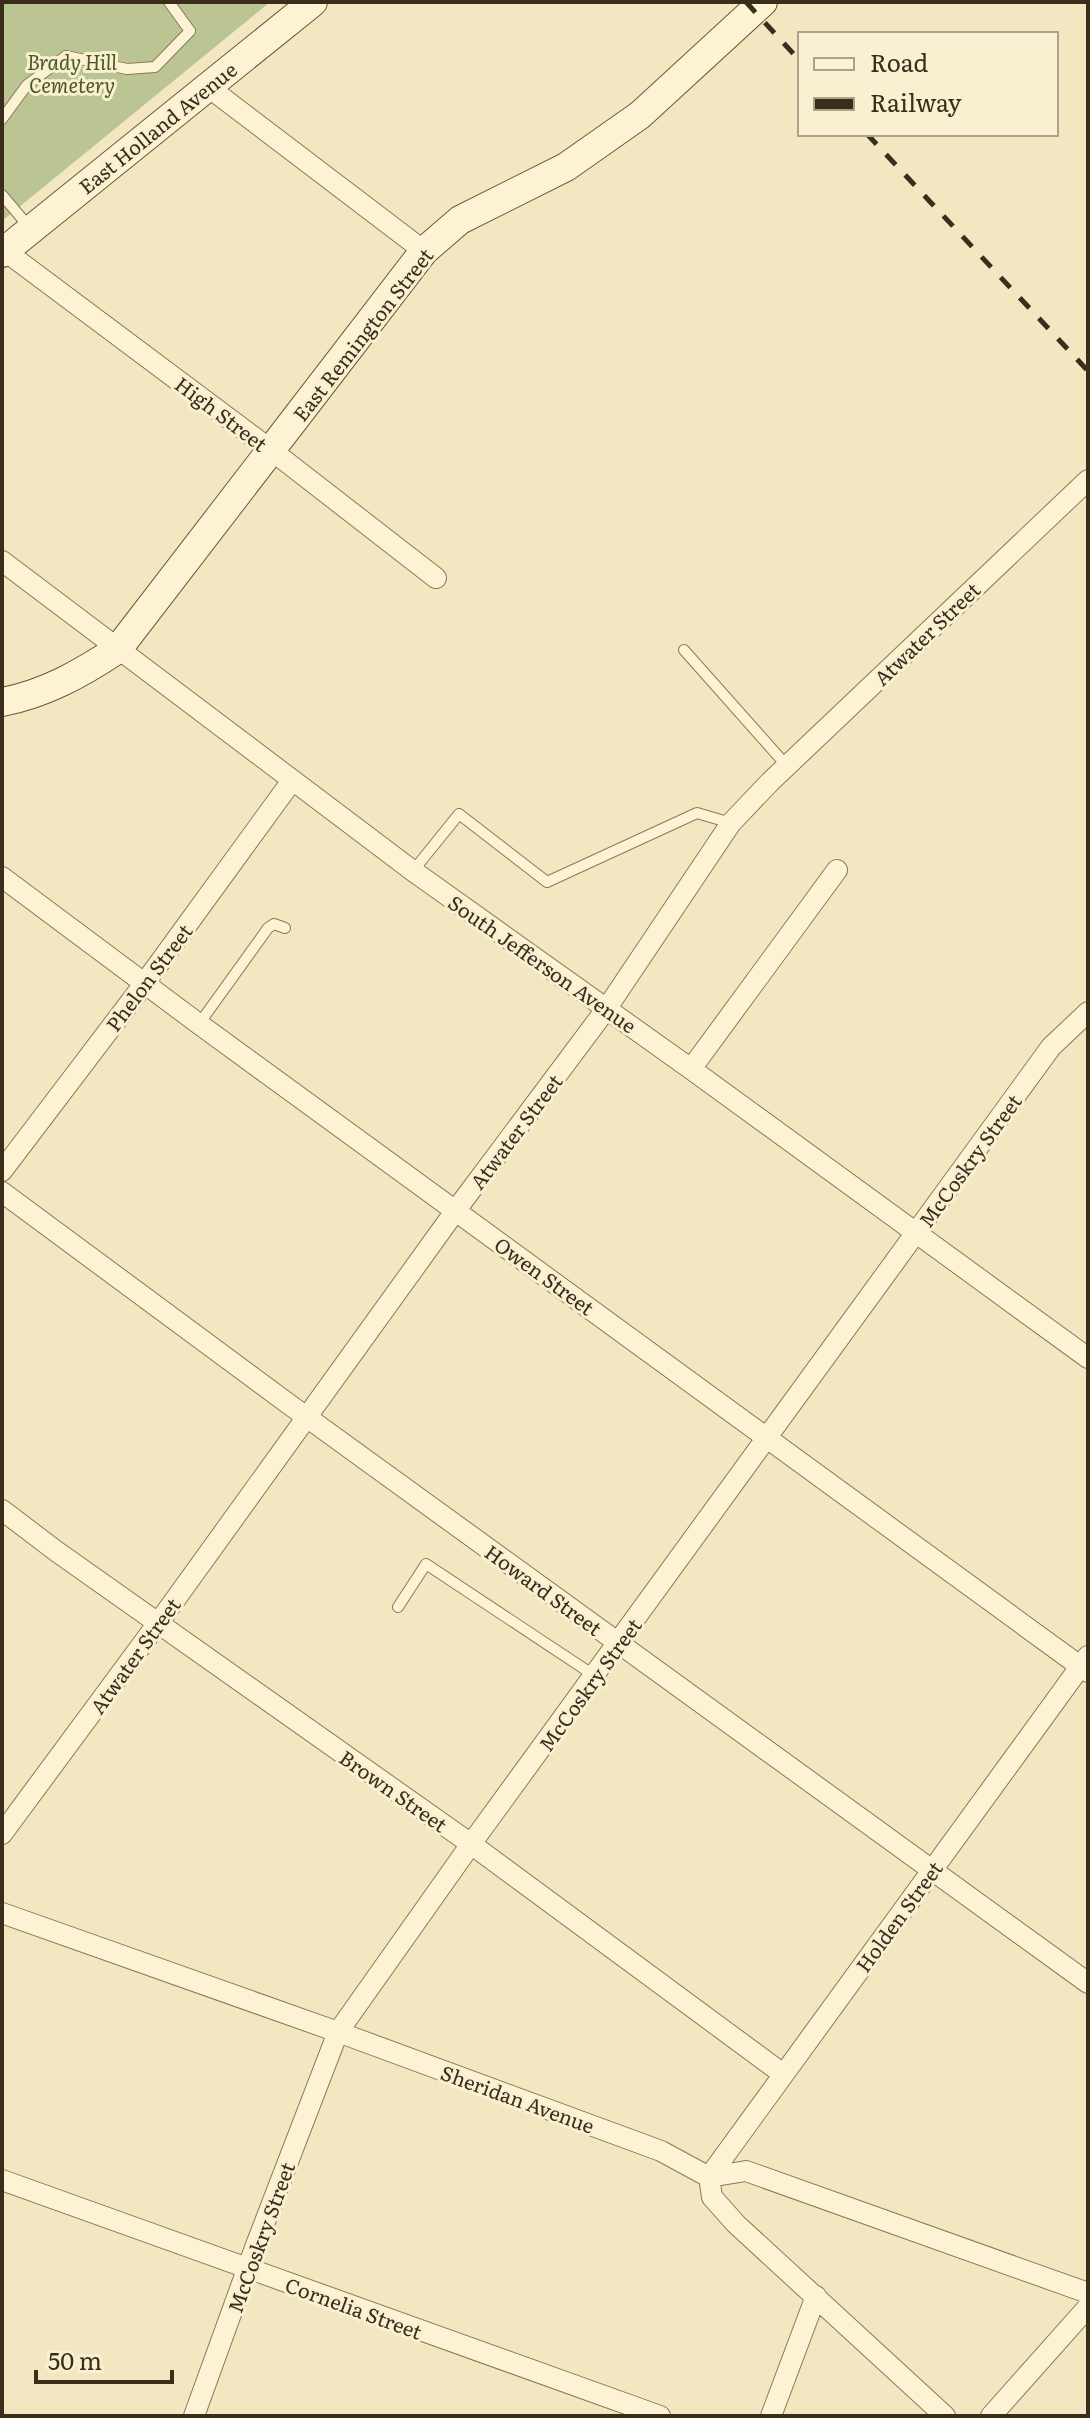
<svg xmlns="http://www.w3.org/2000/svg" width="1090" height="2418" viewBox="0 0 1090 2418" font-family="Literata,serif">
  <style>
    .cemetery { fill: #bbc593 }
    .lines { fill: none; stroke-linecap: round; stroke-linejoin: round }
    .lane-casing { stroke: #8d7856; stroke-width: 12 }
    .street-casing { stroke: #8d7856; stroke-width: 22 }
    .secondary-casing { stroke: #6f583a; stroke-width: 30 }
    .lane { stroke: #fcf3d4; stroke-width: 10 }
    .street { stroke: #fcf3d4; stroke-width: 20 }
    .secondary { stroke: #fcf3d4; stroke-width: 28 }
    .rail { stroke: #3b2d1c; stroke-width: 5; stroke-dasharray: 14 14; stroke-linecap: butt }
    .labels { text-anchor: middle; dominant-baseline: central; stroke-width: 6; stroke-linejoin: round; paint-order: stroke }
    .park-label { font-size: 20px; font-style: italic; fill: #475921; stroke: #f8f0d1 }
    .street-label { font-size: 20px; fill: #3b2d1c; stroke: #f8f0d1 }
  </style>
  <rect width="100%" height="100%" fill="#f2e7c0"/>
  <path class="cemetery" d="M2,2H270L2,221Z"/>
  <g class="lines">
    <defs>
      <path id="lane" d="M2,119L27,85L66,56L127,69L155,67L190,31L169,2
        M2,195L30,228
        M684,650L787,766
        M413,871L459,814L547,882L697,813L731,823
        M199,1024L268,928L274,924L285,928
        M398,1607L426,1564L595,1676"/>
      <path id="street" d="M207,86L424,251
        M5,251L271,450L436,578
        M2,561L413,871L691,1069L1088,1358
        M2,877L199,1024L1088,1672
        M691,1069L837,870
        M2,1171L144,984L291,782
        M2,1192L290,1405L1088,1983
        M2,1510L56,1551L471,1844L783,2074
        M2,1834L172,1604L456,1210L607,1008L731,823L770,782L1088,480
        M2,1913L338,2032L661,2151L709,2177
        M709,2177L1088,1656
        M709,2177L746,2171L1088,2293
        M709,2177L712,2197L736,2224L945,2416
        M2,2180L660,2416
        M194,2416L256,2245L338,2032L471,1844L1051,1047L1088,1012
        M771,2416L816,2296
        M991,2416L1088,2307"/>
      <path id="secondary" d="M2,253L313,2
        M2,702C45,694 82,673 118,649L424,251L460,220L566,167L640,115L763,2"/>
    </defs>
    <use href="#lane" class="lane-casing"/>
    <use href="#street" class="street-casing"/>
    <use href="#secondary" class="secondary-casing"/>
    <use href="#lane" class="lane"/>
    <use href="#street" class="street"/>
    <use href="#secondary" class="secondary"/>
    <path class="rail" d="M746,2L800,61
      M867,134L1088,371"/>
  </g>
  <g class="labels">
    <g class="park-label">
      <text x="72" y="61">Brady Hill<tspan x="72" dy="23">Cemetery</tspan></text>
    </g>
    <g class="street-label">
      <text transform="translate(157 127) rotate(-39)">East Holland Avenue</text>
      <text transform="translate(362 334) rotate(-52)">East Remington Street</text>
      <text transform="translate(222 413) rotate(37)">High Street</text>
      <text transform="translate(926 633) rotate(-44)">Atwater Street</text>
      <text transform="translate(543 963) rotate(35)">South Jefferson Avenue</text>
      <text transform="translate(148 977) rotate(-53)">Phelon Street</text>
      <text transform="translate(515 1131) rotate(-53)">Atwater Street</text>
      <text transform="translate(969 1160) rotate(-54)">McCoskry Street</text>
      <text transform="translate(545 1275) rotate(36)">Owen Street</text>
      <text transform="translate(544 1589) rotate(36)">Howard Street</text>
      <text transform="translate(134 1655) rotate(-54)">Atwater Street</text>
      <text transform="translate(589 1684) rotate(-54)">McCoskry Street</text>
      <text transform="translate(394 1790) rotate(35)">Brown Street</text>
      <text transform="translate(898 1916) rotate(-54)">Holden Street</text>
      <text transform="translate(518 2098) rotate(20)">Sheridan Avenue</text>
      <text transform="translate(260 2237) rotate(-70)">McCoskry Street</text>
      <text transform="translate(354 2307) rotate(20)">Cornelia Street</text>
    </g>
  </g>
  <rect width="1090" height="2418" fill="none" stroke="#3b2d1c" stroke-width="8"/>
  <rect x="798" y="32" width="260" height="104" fill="#f8f0d1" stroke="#aca289" stroke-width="2"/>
  <rect x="814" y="58" width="40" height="12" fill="#fcf3d4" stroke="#aca289" stroke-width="2"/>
  <text x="870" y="72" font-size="24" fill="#3b2d1c">Road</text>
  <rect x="814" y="98" width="40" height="12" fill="#3b2d1c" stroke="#aca289" stroke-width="2"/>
  <text x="870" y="112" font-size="24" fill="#3b2d1c">Railway</text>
  <path d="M36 2370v12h136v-12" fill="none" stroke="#3b2d1c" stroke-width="4"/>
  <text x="48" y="2370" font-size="24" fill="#3b2d1c" stroke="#f8f0d1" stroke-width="6" paint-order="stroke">50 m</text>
</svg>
